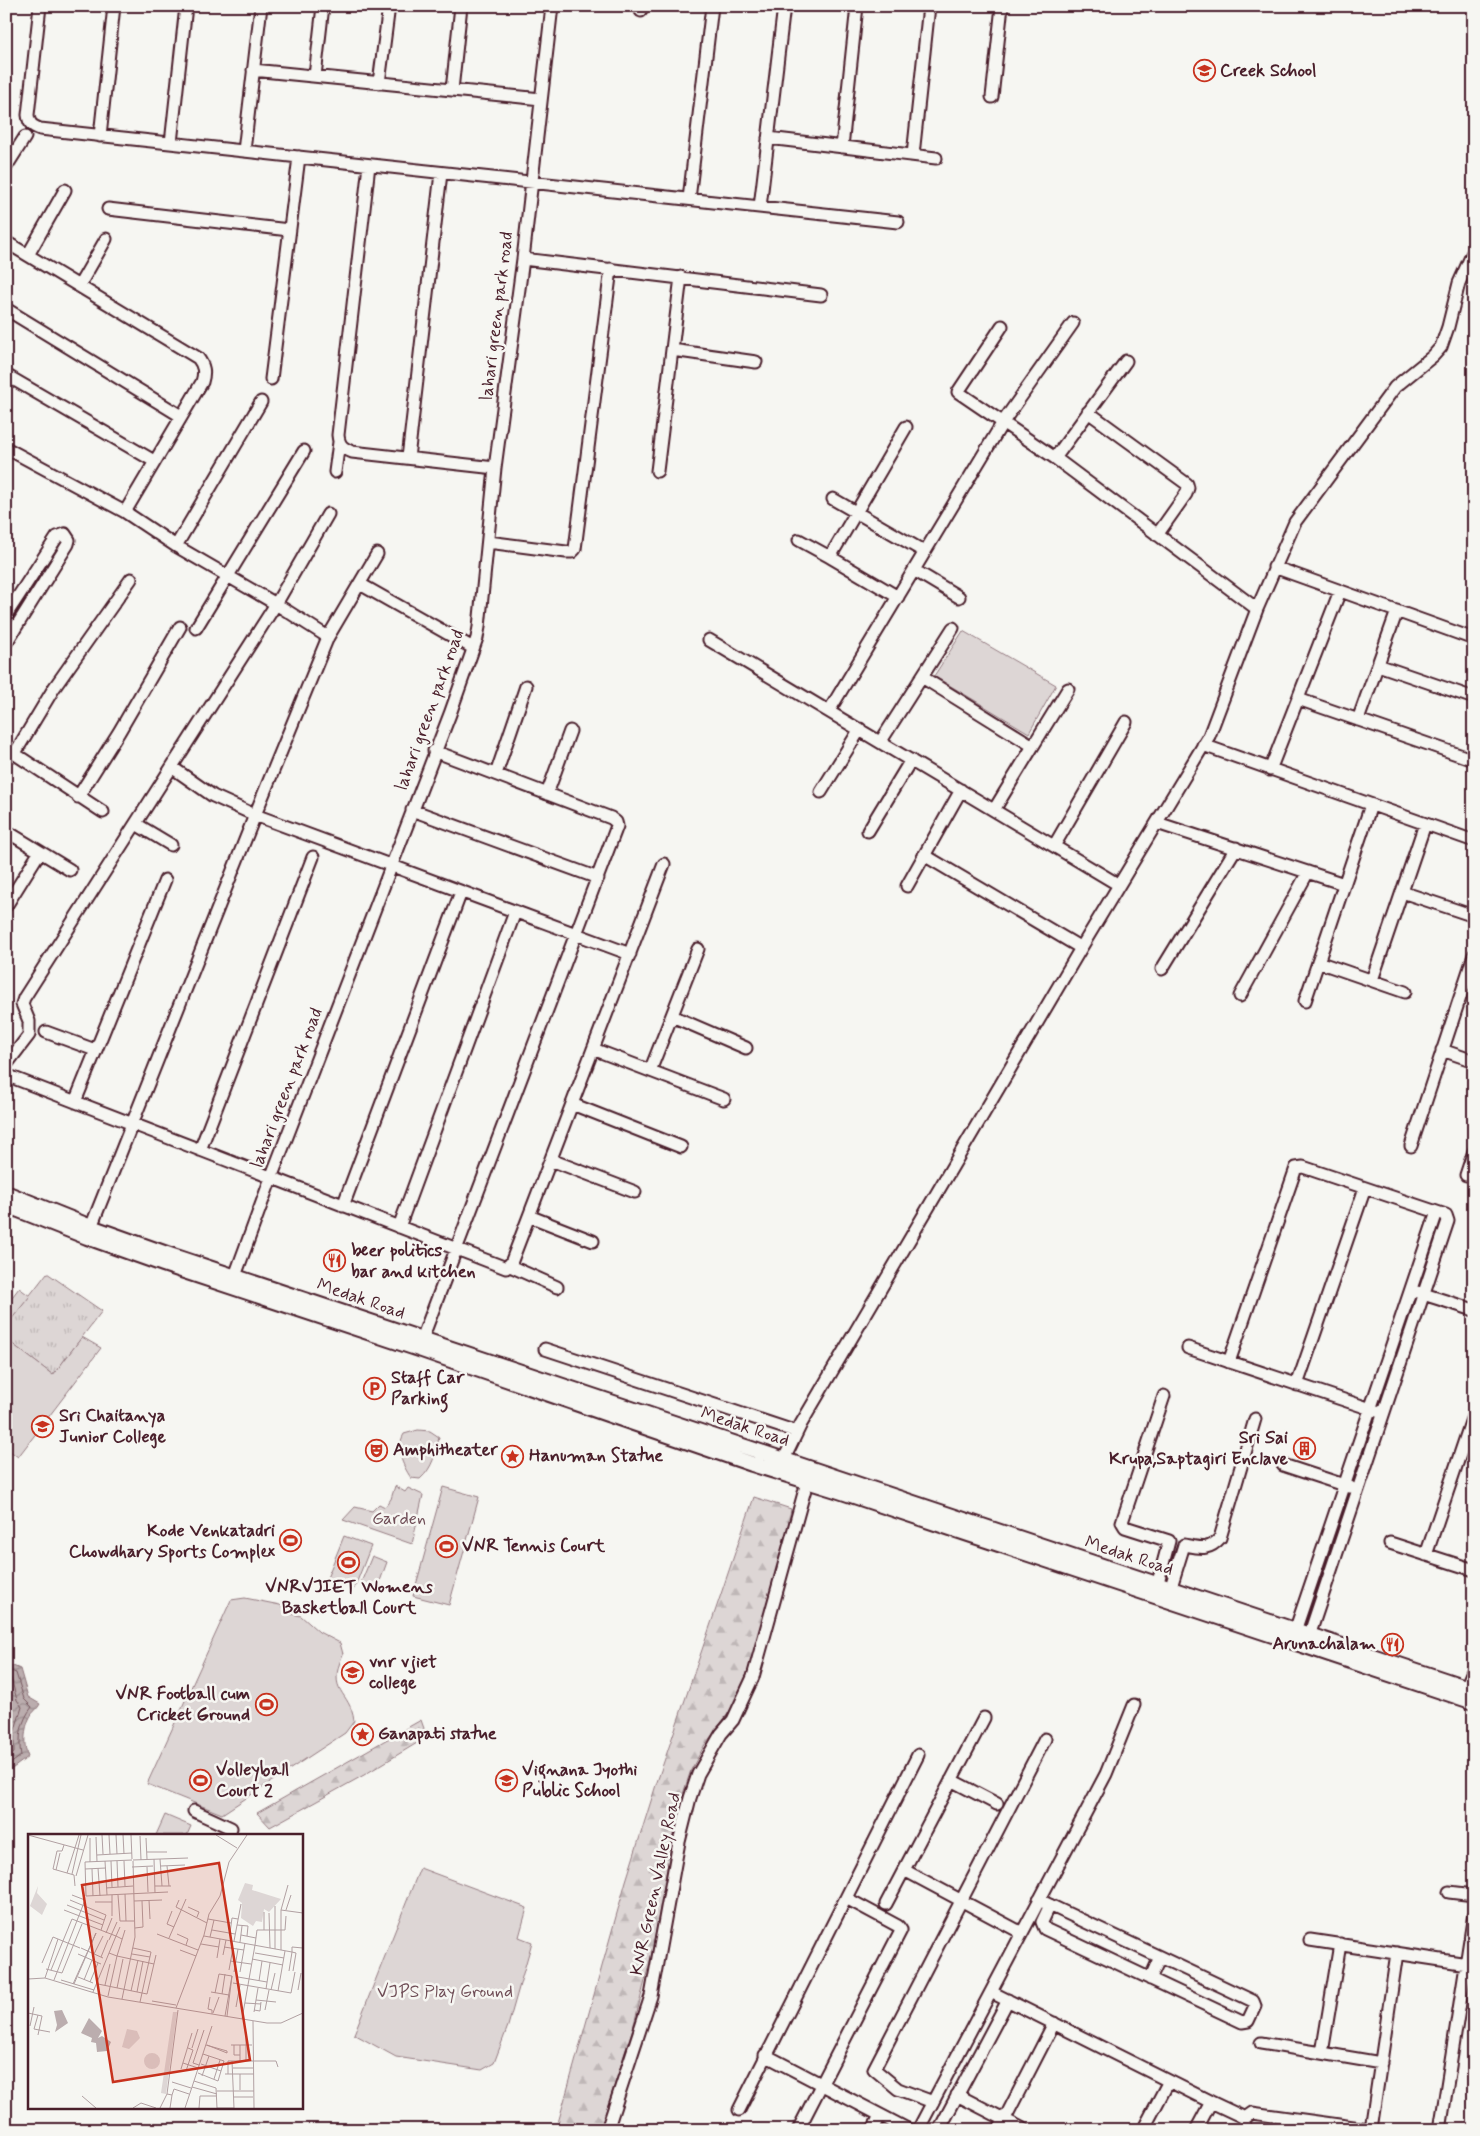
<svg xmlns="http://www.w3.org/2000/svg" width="1480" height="2136" viewBox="0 0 1480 2136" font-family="Mynerve,sans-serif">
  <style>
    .grass { fill: url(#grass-tufts); stroke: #947a80 }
    .forest { fill: url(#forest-firs); stroke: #947a80 }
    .green { fill: #ddd6d5; stroke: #947a80 }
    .water { fill: url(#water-waves); stroke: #8e747a }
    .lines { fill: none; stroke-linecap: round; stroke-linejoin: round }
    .shore { stroke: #77585f; stroke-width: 1 }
    .minor-casing { stroke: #4a1f2b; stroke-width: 15 }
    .major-casing { stroke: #4a1f2b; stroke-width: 18 }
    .minor { stroke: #f6f6f2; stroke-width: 11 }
    .major { stroke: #f6f6f2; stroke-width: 14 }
    .labels { text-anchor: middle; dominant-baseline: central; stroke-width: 5; stroke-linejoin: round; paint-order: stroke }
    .poi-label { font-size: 18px; font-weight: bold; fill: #4a1f2b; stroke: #f6f6f2; text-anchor: start }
    .street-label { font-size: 18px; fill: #4a1f2b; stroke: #f6f6f2 }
    .park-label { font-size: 18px; fill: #6f4d56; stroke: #f6f6f2 }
    .inset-road { fill: none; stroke: #b1a0a2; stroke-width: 1 }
    .view { fill: #c8321e; fill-opacity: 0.15; stroke: #c8321e; stroke-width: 2.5 }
    .inset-edge { fill: none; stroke: #4a1f2b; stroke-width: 2.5 }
  </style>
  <defs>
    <pattern id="grass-tufts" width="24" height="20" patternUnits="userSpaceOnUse" patternTransform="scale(1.25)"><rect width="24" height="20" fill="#ddd6d5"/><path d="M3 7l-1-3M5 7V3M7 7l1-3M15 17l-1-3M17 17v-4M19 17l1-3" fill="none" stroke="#bfb7b7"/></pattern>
    <pattern id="forest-firs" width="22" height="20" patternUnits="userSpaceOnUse" patternTransform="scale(1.25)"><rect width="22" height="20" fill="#ddd6d5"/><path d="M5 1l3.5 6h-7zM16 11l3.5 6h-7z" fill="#bfb7b7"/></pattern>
    <pattern id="water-waves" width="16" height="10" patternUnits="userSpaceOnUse" patternTransform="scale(1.25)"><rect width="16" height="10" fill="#bbadae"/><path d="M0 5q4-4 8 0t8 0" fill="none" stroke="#9a8c8e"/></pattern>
  </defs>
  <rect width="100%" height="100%" fill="#f6f6f2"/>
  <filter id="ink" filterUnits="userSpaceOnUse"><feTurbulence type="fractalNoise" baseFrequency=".02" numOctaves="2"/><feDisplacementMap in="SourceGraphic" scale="10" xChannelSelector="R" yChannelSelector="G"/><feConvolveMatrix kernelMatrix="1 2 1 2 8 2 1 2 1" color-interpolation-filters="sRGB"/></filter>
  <g filter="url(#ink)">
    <path class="grass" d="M47,1273L102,1311L53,1375L6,1339V1326Z"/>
    <path class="forest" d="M754,1497L791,1509L787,1533L752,1660L738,1700L704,1746L691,1770L677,1812L652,1953L633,2028L600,2130H556L626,1881L656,1785Z
      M421,1720L427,1737L364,1775L270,1827L257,1813Z"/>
    <path class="green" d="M963,631L1056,685L1029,733L934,676Z
      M19,1288L30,1296L6,1326V1305Z
      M82,1337L101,1348L18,1457L6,1448V1339L53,1375Z
      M418,1430L430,1431L439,1437C436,1452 433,1468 420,1479L411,1478C402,1464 395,1450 404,1434Z
      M395,1486L405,1492L408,1488L423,1495L412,1544L343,1520L355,1507L372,1511L379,1504L385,1507L391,1499Z
      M443,1487L479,1497L449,1605L413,1596Z
      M344,1536L371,1546L354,1589L327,1578Z
      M372,1556L387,1562L376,1592L360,1585Z
      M245,1598L280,1605L288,1613L301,1616L319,1632L340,1643L343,1654C326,1694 350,1689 354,1721L345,1733L222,1814L147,1784L231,1600Z
      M165,1815L191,1826L187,1835H156Z
      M420,1868L527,1908L519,1937L532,1942L508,2026L494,2063L482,2070L396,2057L354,2034Z"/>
    <path class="water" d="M6,1663L20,1669L28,1697L40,1704C37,1710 32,1712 30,1717C24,1728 23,1746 28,1757L9,1771L6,1780Z"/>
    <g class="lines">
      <path class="shore" d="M6,1669L16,1673L24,1699L32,1707C21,1721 18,1737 21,1756L6,1767
        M6,1675L11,1678L17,1700L22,1707L14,1733V1753L6,1759
        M6,1688L13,1708L7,1732L6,1749"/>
      <defs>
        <path id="minor" d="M40,6L28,115C29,124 32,126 40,129L898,222
          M641,11L642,6
          M253,70L541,99
          M315,76L323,6
          M379,83L389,6
          M452,90L461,6
          M992,97L1002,6
          M100,136L114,6
          M768,138L936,158
          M171,143L186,6
          M842,147L857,6
          M244,151L261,6
          M913,155L929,6
          M369,165L338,435C339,446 343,448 352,452L495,468
          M6,167L25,137
          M689,199L712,6
          M760,207L784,6
          M108,209L289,230
          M6,242L198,358C204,366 205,372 202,382L125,512
          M28,255L65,190
          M523,259L821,295
          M79,286L106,239
          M6,309L181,416
          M1002,326L958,392L1055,458L1257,609
          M672,350L756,362
          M6,375L154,461
          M271,379L299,157
          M1088,412L1187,484L1188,488L1186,494L1157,535
          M6,448L125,512L176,546L276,604C193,736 107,866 24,998L22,1004L29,1021V1035L6,1065
          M408,458L441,173
          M1055,458L1126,361
          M657,471L681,277
          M335,472L339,442
          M833,499L925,552
          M799,540L830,557
          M488,542L566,552H572L575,549L611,269
          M176,546L261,402
          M1274,567L1474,639
          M914,570L959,597
          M360,584L473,648
          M898,597L830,557L906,427
          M6,615L57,537L65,534L69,540L68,544L6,643
          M196,628L304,451
          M328,637L276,604L328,514
          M709,640L1119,885
          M1378,665L1474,698
          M922,677L1033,746L994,810
          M1298,699L1474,760
          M829,711L1003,422L1073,323
          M1358,720L1397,611
          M881,741L953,628
          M1203,745L1474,841
          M1033,746L1068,689
          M6,748L103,812
          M15,753L54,688L131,579
          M173,768L213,796L255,815L328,637L377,554
          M1270,770L1340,591
          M496,774L526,686
          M821,792L860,729
          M547,794L570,731
          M78,797L119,732L180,627
          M412,810L598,878
          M1157,823L1344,884
          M136,824L171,845
          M6,831L70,870
          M868,831L911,760
          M1054,846L1126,722
          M924,855L1081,948
          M907,886L961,790
          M1402,892L1474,916
          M6,906L39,853
          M1318,962L1405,992
          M1162,969L1236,848
          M1372,980L1425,824
          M1240,996L1308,872
          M1305,1001L1371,805
          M672,1016L746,1048
          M46,1032L95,1050
          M593,1049L724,1099
          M1442,1050L1474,1061
          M650,1071L698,949
          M6,1075L506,1268L511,1263L664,864
          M75,1102L165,880
          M572,1104L681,1147
          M1411,1146L1474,955
          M200,1150L313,857
          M551,1160L635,1192
          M1466,1175L1474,1151
          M343,1206L461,892
          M529,1216L593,1241
          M91,1227L255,815L630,954
          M399,1227L515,912
          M510,1266L557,1287
          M235,1276L271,1178L450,714L477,638L479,627L495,468L523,259L552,6
          M1417,1292L1474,1310
          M422,1339L617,826L616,822L611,818L434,751
          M1188,1348L1377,1411
          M545,1349L797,1432
          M1229,1362L1296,1168L1303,1167L1437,1212
          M1297,1385L1365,1188
          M784,1459L801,1424L1081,948L1209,736L1257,609L1295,522L1395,387L1433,356L1441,347L1448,327L1459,283L1474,250
          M1283,1465L1350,1487
          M1390,1543L1474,1570
          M1426,1555L1474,1413
          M1157,1586L1169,1541L1125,1527L1122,1522L1164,1396
          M1170,1590L1184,1545C1200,1548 1209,1551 1220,1538L1255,1419
          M1295,1631L1437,1212L1446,1215L1448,1221L1309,1636
          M1466,1688L1474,1668
          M951,1780L997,1804
          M194,1811L231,1828
          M904,1870L1022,1933
          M1449,1892L1474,1895
          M1039,1900L1253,2001L1255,2006L1248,2021L1242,2022L1045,1929L1042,1922L1050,1905
          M886,1904L984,1718
          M1310,1940L1474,1965
          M1340,1944L1322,2053L1381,2063
          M1150,1979L1160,1957
          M991,1992L1211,2102L1245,2118
          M1261,2043L1322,2053
          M765,2055L909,2130
          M957,2095L1025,2130
          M933,2102L898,2089L874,2069L1045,1739
          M739,2110L918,1755
          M1371,2129L1397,1953
          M607,2130L651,1996L679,1842L690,1798L698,1774L721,1734L733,1720L753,1677L807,1482
          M798,2130L901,1930L898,1926L846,1898
          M873,2130L880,2115
          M918,2130L1106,1774L1134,1705
          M939,2130L1008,2000
          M999,2130L1054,2023
          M1143,2130L1169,2081
          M1196,2130L1211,2102
          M1243,2130L1245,2118L1252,2113L1375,2130
          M1440,2130L1474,1914"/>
        <path id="major" d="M6,1193L91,1227L167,1254L1474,1690
          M6,1205L87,1237L163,1264L419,1349L752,1464L839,1491L1474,1702"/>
      </defs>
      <use href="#minor" class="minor-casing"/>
      <use href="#major" class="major-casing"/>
      <use href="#minor" class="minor"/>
      <use href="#major" class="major"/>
    </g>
  </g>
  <defs>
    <symbol id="school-ring" viewBox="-11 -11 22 22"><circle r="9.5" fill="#f6f6f2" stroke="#c8321e" stroke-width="1.5"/><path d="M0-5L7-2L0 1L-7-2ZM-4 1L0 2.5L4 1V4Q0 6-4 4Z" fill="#c8321e"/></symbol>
    <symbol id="restaurant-ring" viewBox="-11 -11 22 22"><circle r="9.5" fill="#f6f6f2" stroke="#c8321e" stroke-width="1.5"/><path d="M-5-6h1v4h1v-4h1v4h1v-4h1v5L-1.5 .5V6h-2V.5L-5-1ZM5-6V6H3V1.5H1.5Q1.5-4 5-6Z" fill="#c8321e"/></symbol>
    <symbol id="parking-ring" viewBox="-11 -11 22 22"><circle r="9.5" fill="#f6f6f2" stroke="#c8321e" stroke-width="1.5"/><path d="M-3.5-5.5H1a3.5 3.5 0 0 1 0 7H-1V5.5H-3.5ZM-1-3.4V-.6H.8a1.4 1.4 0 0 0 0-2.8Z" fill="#c8321e"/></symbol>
    <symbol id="university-ring" viewBox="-11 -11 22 22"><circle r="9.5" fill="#f6f6f2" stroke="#c8321e" stroke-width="1.5"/><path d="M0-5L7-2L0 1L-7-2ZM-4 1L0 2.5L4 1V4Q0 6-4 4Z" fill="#c8321e"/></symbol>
    <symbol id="building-ring" viewBox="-11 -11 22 22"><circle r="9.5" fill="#f6f6f2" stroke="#c8321e" stroke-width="1.5"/><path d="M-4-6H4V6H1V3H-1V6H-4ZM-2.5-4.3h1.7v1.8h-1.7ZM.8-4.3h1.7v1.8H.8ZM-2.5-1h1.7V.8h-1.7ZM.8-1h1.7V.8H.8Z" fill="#c8321e"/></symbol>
    <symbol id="theatre-ring" viewBox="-11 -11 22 22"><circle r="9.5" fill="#f6f6f2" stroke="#c8321e" stroke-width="1.5"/><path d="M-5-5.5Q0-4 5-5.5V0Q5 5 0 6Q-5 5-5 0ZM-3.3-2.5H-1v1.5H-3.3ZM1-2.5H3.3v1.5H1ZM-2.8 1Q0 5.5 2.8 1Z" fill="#c8321e"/></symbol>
    <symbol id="sight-ring" viewBox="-11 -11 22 22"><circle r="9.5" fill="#f6f6f2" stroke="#c8321e" stroke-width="1.5"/><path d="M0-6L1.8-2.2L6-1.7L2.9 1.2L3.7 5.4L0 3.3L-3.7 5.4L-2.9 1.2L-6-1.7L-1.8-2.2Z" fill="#c8321e"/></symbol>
    <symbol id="stadium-ring" viewBox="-11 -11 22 22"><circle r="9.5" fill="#f6f6f2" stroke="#c8321e" stroke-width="1.5"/><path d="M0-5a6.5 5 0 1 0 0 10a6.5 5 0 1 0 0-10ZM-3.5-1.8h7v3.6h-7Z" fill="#c8321e"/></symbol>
  </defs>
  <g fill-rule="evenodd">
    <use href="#school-ring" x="1192" y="58" width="25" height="25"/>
    <use href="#restaurant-ring" x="322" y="1248" width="25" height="25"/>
    <use href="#parking-ring" x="362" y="1376" width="25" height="25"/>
    <use href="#university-ring" x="30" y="1414" width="25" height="25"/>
    <use href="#building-ring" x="1292" y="1436" width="25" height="25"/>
    <use href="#theatre-ring" x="364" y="1438" width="25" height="25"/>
    <use href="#sight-ring" x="500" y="1444" width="25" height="25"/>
    <use href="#stadium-ring" x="278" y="1528" width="25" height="25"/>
    <use href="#stadium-ring" x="434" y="1534" width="25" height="25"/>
    <use href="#stadium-ring" x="336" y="1550" width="25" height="25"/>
    <use href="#restaurant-ring" x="1380" y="1632" width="25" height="25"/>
    <use href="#university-ring" x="340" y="1660" width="25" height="25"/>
    <use href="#stadium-ring" x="254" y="1692" width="25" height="25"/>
    <use href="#sight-ring" x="350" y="1722" width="25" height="25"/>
    <use href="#stadium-ring" x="188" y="1768" width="25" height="25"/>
    <use href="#school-ring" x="494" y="1768" width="25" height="25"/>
  </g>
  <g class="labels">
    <g class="poi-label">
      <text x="1220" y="71">Creek School</text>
      <text x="351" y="1251">beer politics<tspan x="351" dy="21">bar and kitchen</tspan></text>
      <text x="391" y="1378">Staff Car<tspan x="391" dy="21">Parking</tspan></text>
      <text x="59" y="1416">Sri Chaitanya<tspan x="59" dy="21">Junior College</tspan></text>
      <text x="1288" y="1438" text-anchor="end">Sri Sai<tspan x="1288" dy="21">Krupa,Saptagiri Enclave</tspan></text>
      <text x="393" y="1450">Amphitheater</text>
      <text x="529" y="1456">Hanuman Statue</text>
      <text x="275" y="1531" text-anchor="end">Kode Venkatadri<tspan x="275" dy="21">Chowdhary Sports Complex</tspan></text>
      <text x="462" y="1546">VNR Tennis Court</text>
      <text x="349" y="1587" text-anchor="middle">VNRVJIET Womens<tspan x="349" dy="21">Basketball Court</tspan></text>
      <text x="1376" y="1644" text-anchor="end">Arunachalam</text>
      <text x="369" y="1662">vnr vjiet<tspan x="369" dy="21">college</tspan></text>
      <text x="250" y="1694" text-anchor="end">VNR Football cum<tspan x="250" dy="21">Cricket Ground</tspan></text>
      <text x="378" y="1734">Ganapati statue</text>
      <text x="216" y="1770">Volleyball<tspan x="216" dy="21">Court 2</tspan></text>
      <text x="522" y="1770">Vignana Jyothi<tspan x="522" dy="21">Public School</tspan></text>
    </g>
    <g class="street-label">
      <text transform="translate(497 316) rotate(-83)">lahari green park road</text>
      <text transform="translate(430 710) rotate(-70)">lahari green park road</text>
      <text transform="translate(287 1088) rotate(-69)">lahari green park road</text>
      <text transform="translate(361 1299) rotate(19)">Medak Road</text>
      <text transform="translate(745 1427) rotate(18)">Medak Road</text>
      <text transform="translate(1129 1556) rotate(18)">Medak Road</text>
      <text transform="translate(656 1884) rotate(-78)">KNR Green Valley Road</text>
    </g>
    <g class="park-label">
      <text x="399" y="1519">Garden</text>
      <text x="445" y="1992">VJPS Play Ground</text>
    </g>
  </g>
  <g transform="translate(28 1834)">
    <rect width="275" height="275" fill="#f6f6f2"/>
    <path d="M217,49L225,51L224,56L253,65L241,78L236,75L234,88L228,87L225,92L213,84L214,69L210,66ZM10,52L9,59L19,70L14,81L2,72ZM145,178H149L138,260L133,259Z" fill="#ddd6d5"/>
    <path d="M99,195L109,197L112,204L101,215L94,213ZM116 227a8 8 0 1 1 16 0a8 8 0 1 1-16 0Z" fill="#ddd6d5"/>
    <path d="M34,176L40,189L27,198L29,191L26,177ZM61,184L74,197L70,204L74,202L83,208L79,217L69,218L68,209L63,208L64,204L53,199Z" fill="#bbadae"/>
    <path class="inset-road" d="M0,1L55,16M74,1L75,20M81,1L82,20M88,1L89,20M95,1L96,20M103,1L104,25M188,1L209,14M112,2L113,26M68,3L69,28M62,4V28M118,4L119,25M36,11L34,17H29L25,35L46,41L47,52M119,18H139M69,21L104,19M126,25L127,59M132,25L134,52M104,26L57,28L58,62L140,58M105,26L160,24M77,27L79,61M83,27L84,53M89,27L90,53M96,27L97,52M133,32L157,31M139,32L141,52M104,33L125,32M119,33L120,58M70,34L72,62M57,35L78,34M64,35L65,62M28,36L32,19M39,39L51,1M44,40L53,1M48,42L60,1M127,52H143M78,54L105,52M97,60L98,87M84,61V82M90,61L92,87H106M42,66L78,81L73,96M121,66L122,85M151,66L148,73L179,89M106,67L134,66M67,68H84M39,71L76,86M247,72V115M160,73L171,78L169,83M36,76L75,91M253,76L260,51M258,76L263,61M144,77L139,90L146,93M236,78V96M241,79L242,114M180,85L203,89M209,91L220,92L219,102M92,93L88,102L94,105M107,94L115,93L114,67M184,96L207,100M78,99L84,84M202,99L204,84L210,85M129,100L170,116M149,100L160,105L158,111M213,101L228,104M176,102L264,118V113L275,114M182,103L186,86M141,104L158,65M81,106L89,88M206,107L213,70M212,108L214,92M173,110L191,113M227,111L229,96H257L258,82M196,113L216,116M53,114L75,124M105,114L123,118L112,168M152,116L168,122M253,116V76L275,79M264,118L268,119L265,137M81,119L89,122L97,96M227,119L256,124M50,120L73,130M66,120L75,102M104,120L122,123M195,121L198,106M73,123L80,106M189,124L192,105M224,125L255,131M202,127L223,130M14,129L25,103L52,114M18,135L34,139L54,90M23,136L44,85L88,102L65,158M201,136L205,114M261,137L264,118M206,138L210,115M212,138L217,109M50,143L65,149M210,143L239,148M17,144L30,105M0,145L17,144L80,163L239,189H253L275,179M26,146L57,66L44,61M33,146L66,156M56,146L64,126M231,147L234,127M62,148L70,129M205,149L263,159L267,138M45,150L68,99L46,150M70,150L119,160L128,121M77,151L82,130M89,154L95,125M238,155L242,129M243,156L247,139M270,156L273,139M103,157L110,126M250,157L257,117M109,158L115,127M183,158L201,161M187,159L191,140L204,142M194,160L197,140M80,162L89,122L126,130M182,163L180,175L184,176V180M94,165L107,103L105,27M228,166L248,168M124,167L148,171M217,169L233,170M208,173L212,151M148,174L176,101L181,80L192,62L201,28L219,1M226,176L232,177L233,168M237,176L241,156M226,178L230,154M0,179L14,182L10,201M185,179L191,163M10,181L6,195L22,198M197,182L204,142L199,182M214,185L227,111M225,187L226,274M2,192L6,173M184,192L164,253L189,260M178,211L199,217V219L179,211M203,211H224M206,211V221H212M212,211V227M164,214L170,195M175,220L196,227M204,227L206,274M218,227V199M226,227H248L250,233M155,229L170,234M173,230L193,237M171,231L165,229L176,196M205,234H225M153,235L164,199M158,237L165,216L160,214M170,239L190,247L196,227M197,240H226M200,240V227H225M174,242L181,222M186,245L192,226M166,247L188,254L189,274M144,248L163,254M212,256V240M189,257H226M139,260L144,261L142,274M144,261L146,255L161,260M54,262L68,274M206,263H225M105,274L113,269L128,274M132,274L139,260L150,176M157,274L164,253M171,274L172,262H189M189,274H206"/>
    <path class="view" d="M191,29L222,226L85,248L54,51Z"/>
    <rect width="275" height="275" class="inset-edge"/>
  </g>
  <rect width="1480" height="2136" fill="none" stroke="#f6f6f2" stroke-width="25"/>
  <rect x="12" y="12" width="1455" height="2111" fill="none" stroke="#4a1f2b" stroke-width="2" filter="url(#ink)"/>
</svg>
